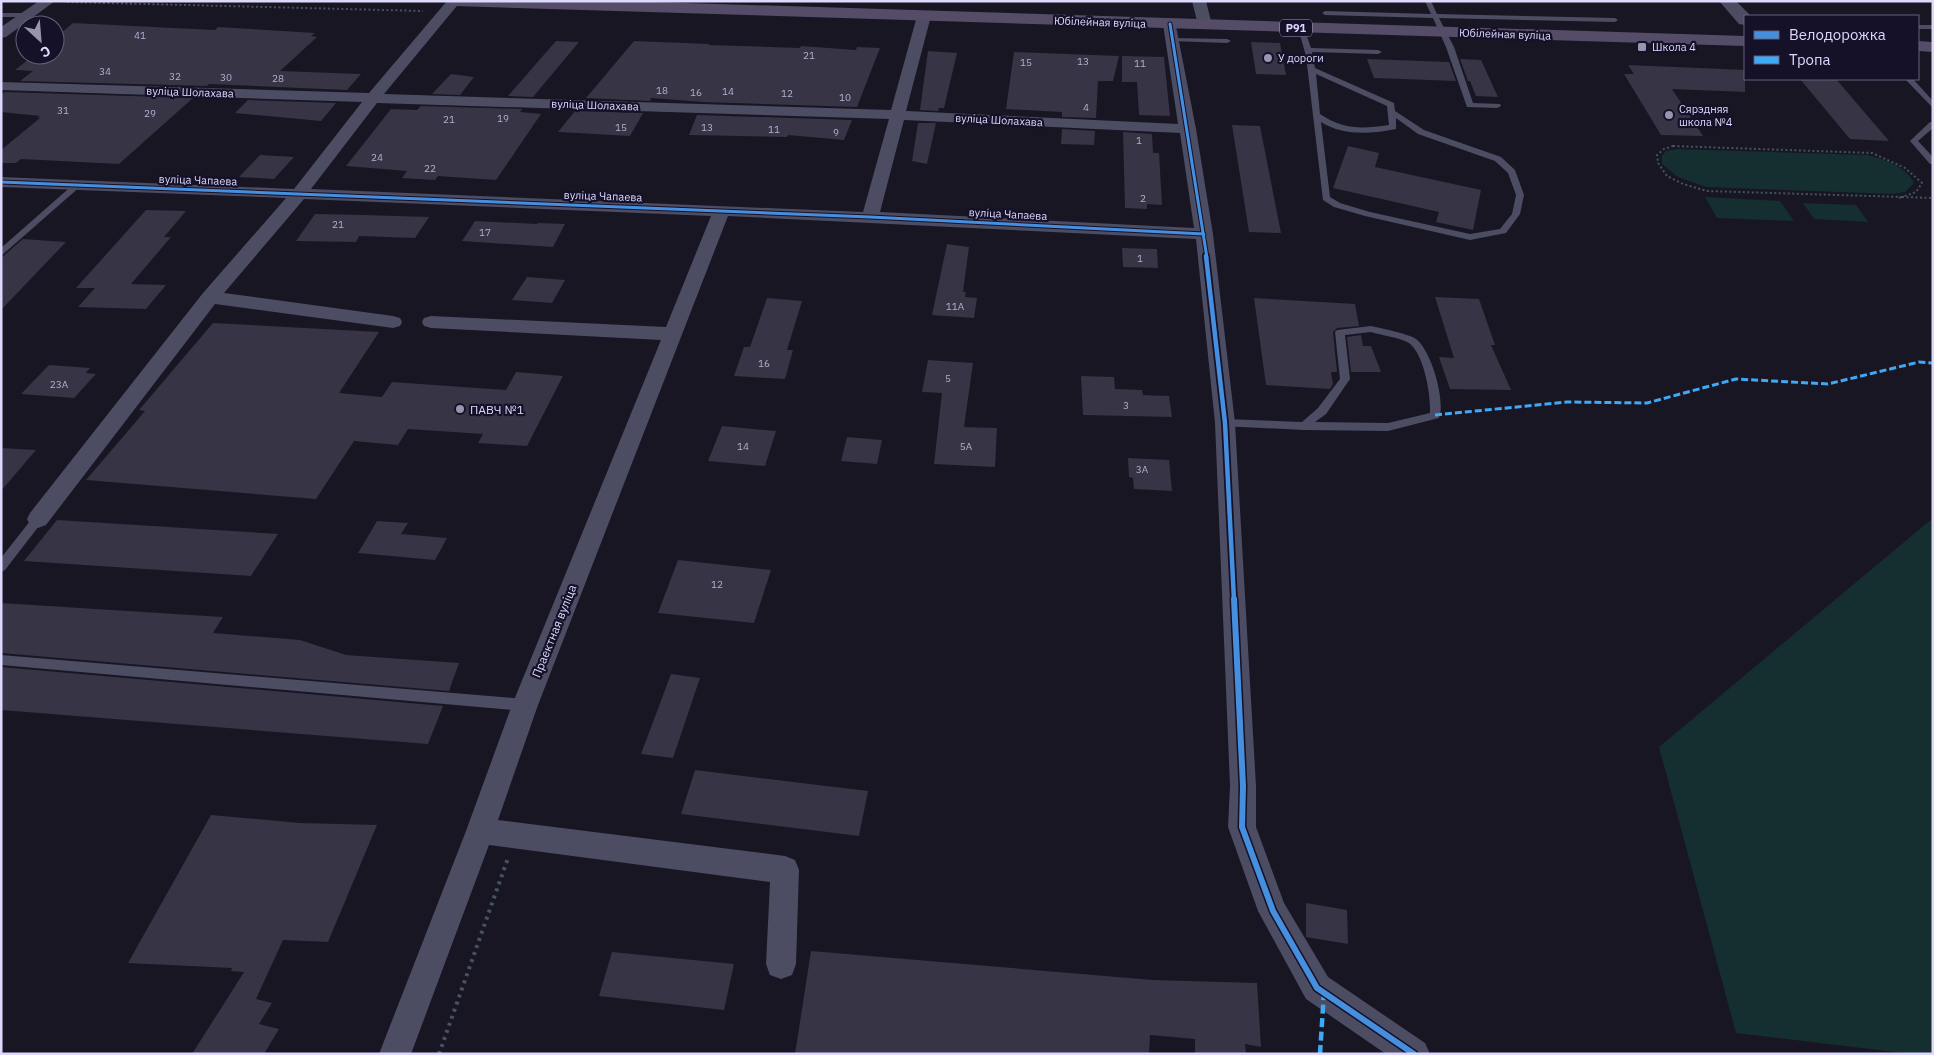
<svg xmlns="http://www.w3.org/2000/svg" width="1934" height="1055" viewBox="0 0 1934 1055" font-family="'IBM Plex Sans',sans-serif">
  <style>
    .green { fill: #152e2f }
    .building { fill: #363445 }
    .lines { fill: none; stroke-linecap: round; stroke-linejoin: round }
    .path-far1 { stroke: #465260; stroke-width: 2; stroke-dasharray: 2 2.5; stroke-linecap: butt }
    .path { stroke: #465260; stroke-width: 4; stroke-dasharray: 3 4.5; stroke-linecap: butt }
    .service { fill: #4c4c63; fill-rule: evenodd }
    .minor { fill: #4c4c63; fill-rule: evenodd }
    .tertiary { fill: #4c4c63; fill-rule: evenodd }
    .primary { fill: #554c68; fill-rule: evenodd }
    .quiet-far1 { stroke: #3fa9f5; stroke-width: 3; stroke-dasharray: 7 3; stroke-linecap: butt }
    .quiet { stroke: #3fa9f5; stroke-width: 4.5; stroke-dasharray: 9 4.5; stroke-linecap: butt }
    .cycleway-far2-casing { stroke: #151128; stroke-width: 5 }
    .cycleway-far1-casing { stroke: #151128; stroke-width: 8 }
    .cycleway-casing { stroke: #151128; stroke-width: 9 }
    .cycleway-far2 { stroke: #468fdf; stroke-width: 3 }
    .cycleway-far1 { stroke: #468fdf; stroke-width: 4.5 }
    .cycleway { stroke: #468fdf; stroke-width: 6 }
    .poi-dot { fill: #9895b1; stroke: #151128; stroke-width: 2 }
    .labels { text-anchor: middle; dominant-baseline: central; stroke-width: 4.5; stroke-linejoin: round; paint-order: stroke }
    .number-label { font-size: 10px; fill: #b3b0d0 }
    .far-street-label { font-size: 11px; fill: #ddd9fe; stroke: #151128 }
    .shield { fill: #151128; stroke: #a19dbe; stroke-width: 1 }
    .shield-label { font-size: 11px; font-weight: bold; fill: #ddd9fe }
    .far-poi-label { font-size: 11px; fill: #ddd9fe; stroke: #151128; text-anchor: start }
    .poi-label { font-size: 12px; fill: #ddd9fe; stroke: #151128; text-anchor: start }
    .street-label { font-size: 12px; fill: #ddd9fe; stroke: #151128 }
  </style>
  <rect width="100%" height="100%" fill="#181623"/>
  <path class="green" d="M1677,149L1868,155C1885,160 1906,166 1914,183L1905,192L1893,194L1706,187L1678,177L1662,164V156L1666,151Z
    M1705,197L1780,201L1794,221L1717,218Z
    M1803,203L1856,205L1868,222L1814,219Z
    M1933,518V1054H1912L1736,1033L1659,747Z"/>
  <path class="building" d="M73,23L215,30L218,27L315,33L311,36L317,37L280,71L361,74L347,90L209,84L207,86L20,81L33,71L15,70L34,55H55V38Z
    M556,41L579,42L533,97L508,96Z
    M634,41L709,44V45L800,48L801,46L856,50L857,47L880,48L857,107L703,102L651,98L650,101L586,98Z
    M1251,42L1280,43L1286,75L1256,74Z
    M928,51L957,53L944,108H939L938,111L920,110Z
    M1014,52L1119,56L1113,81H1098L1096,118L1062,117V112L1006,109Z
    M1122,56L1164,57L1170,116L1139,115L1137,82H1122Z
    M1367,59L1449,62L1456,81L1374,78Z
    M1460,59L1481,60L1498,97L1476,96L1470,81H1468Z
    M1628,65L1745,70V92L1672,89L1703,136L1661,135L1624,74H1634Z
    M451,74L474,77L460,95L432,94Z
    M1800,79H1836L1889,141L1850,139Z
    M5,92L193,98L119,164L21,159L16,163H1V150L40,118H37L40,116L1,112V95Z
    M248,100L336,103L321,121L235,113Z
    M421,106L522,109L520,112L541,114L496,180L438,176L435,180L402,178L407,171L346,166L391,109L417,110Z
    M575,111L643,113L630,136L558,132Z
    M697,115L852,120L844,140L788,135L787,137L689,135Z
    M918,123H936L927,164L912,161Z
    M1232,125L1260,126L1281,233L1249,232Z
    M1062,129L1095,131L1094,145L1061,144Z
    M1123,132L1152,134L1153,153H1159L1162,205L1147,204V209L1125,208Z
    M1348,146L1379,153L1375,167L1481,190L1473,230L1436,222L1439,212L1333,188Z
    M260,155L294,157L274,179L239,177Z
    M146,210L186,211L164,237H171L131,284L166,285L146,309L78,307L95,288H76Z
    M315,214L365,215L429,217L415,238L359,236L356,242L296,241Z
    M475,221L537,224L538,223L565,224L553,247L462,241Z
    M23,239L66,242L1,310V258Z
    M947,244L969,247L963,292H966L965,297L977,298L974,318L932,315Z
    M1122,248L1157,249L1158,268L1123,267Z
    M527,277L565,280L552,303L512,300Z
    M1435,297L1479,299L1495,345H1491L1511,390L1450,389L1439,357L1454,358Z
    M767,298L802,301L787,350H793L785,379L734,376L744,347H750Z
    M1254,298L1355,304L1359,326L1337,328L1333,332L1337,372H1331L1333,384L1330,389L1266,385Z
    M213,323L379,332L339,393L382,397L392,382L506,390L516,372L563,376L527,446L478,443L483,434L408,429L398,445L354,441L316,499L86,480L145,411L139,410Z
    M1361,335L1363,346H1371L1381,372H1351L1347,337Z
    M928,360L973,363L964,427L997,428L995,467L934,464L942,393L922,392Z
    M49,365L90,368L86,373L96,374L74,398L21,394Z
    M1081,376L1114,377L1115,389L1142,390L1143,395L1169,396L1172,417L1083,415Z
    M722,426L776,431L765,466L708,461Z
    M847,437L882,440L877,464L841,461Z
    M1,448L36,450L1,491Z
    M1128,458L1169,460L1172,491L1134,489L1133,478L1129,477Z
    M57,520L278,534L251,576L24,561Z
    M377,521L408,523L401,534L447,538L435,560L358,553Z
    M678,560L771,570L754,623L658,613Z
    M1,603L223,617L213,633L300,640L346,655L459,663L449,691L1,653Z
    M1,667L443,706L428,744L1,710Z
    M671,674L700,678L673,758L641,754Z
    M695,770L868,791L859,836L681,814Z
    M211,815L300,823L377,825L328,942L283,940L256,999L272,1003L259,1024L279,1029L264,1054H192L244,972L231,971L232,968L128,963Z
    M1306,903L1347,910L1348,944L1306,937Z
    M811,951L1153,980L1257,983L1261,1047L1245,1044L1246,1054H1195V1039L1150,1035L1149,1054H795Z
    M612,952L734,964L724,1010L599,996Z"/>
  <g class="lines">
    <path class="path-far1" d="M67,2L423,11
      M1673,146L1872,153L1905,168L1922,183L1916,192L1902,197L1707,191L1683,184L1667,176L1658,163L1657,155L1664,149Z
      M1902,197L1933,198
      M1899,198L1902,197"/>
    <path class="path" d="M439,1054L508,858"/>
    <path class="service" d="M1425,1H1431L1437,14L1615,18L1618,20L1615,22L1439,18L1454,47L1473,103L1500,104L1501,106L1497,108L1467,107L1446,47L1433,18L1325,15L1322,13L1325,11L1431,14Z
      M1,13H28L31,15L28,17H1Z
      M1918,25H1933V29H1918Z
      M1301,26L1304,28L1311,48L1378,50L1382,52L1378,54L1312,52L1315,68L1394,103L1395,111L1424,130L1501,157L1515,170L1524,195L1520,214L1506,233L1470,240L1365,216L1334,207L1323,200L1306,56L1298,28ZM1316,74L1387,106L1389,125C1362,129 1344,130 1320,114ZM1396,118L1418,134L1495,161L1508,173L1516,195L1512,214L1500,229L1470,234L1370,212L1340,203L1330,197L1321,122C1343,136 1371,134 1396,129Z
      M1172,38L1227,39L1231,41L1227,43L1170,41V39Z
      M1905,79H1913L1933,101V108Z
      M1930,122H1933V128L1918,141L1933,157V164H1930L1910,141Z
      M75,183H81L82,185L1,256V248Z
      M1371,326C1381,328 1409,334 1416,339C1431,350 1446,401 1439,418L1388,431L1304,430L1221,426L1220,423L1225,419L1302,422L1318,408L1340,379L1335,332L1337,330ZM1371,332C1380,335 1401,338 1409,343C1424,354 1431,395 1430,413L1388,423L1315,422L1326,414L1350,379L1345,335Z
      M38,515L42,516L44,519L42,522L5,570L1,572V558L34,516Z
      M1,655L525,699L530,701L531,705L530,709L525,711L1,665Z"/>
    <path class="minor" d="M39,1H55L6,37L1,38V27Z
      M447,1H461L384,94L891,110L917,16L924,12L931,16L906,111L1178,124L1163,24L1165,21H1175L1196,129L1213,234L1235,423L1256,786V827L1284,903L1328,977L1425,1043L1430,1054H1386L1306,999L1258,911L1228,827L1230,786L1215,423L1196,239L728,216L538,705L498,820L785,856L795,860L799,870L796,964L792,975L781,979L770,975L766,964L770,882L489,845L411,1054H379L466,831L512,705L661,340L431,328L424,326L422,322L424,318L431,316L666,327L711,216L304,199L224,293L393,316L400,318L402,322L400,326L393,328L215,304L46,525L38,528L30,525L27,519L30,513L203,293L286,198L1,187V177L294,189L362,102L1,90V82L369,93ZM377,103L889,119L863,212L311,189ZM904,120L1180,133L1194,228L880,212Z
      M1192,1H1206L1212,25L1210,28L1205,29L1198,25Z"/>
    <path class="tertiary" d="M1719,1H1736L1751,16H1745V25L1739,24Z"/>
    <path class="primary" d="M447,1H623L1745,36V46L455,6L449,4Z
      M1918,41L1933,42V52L1918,51Z"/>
    <path class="quiet-far1" d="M1435,415L1567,402L1647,403L1736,379L1828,384L1919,362L1933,363"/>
    <path class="quiet" d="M1320,1054L1324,992"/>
    <defs>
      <path id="cycleway-far2" d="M1170,24L1207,258
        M1,182L870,217L1204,234"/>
      <path id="cycleway-far1" d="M1206,256L1225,423L1234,600"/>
      <path id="cycleway" d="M1234,599L1243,786L1242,827L1273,911L1317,988L1414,1054"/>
    </defs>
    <use href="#cycleway-far2" class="cycleway-far2-casing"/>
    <use href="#cycleway-far1" class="cycleway-far1-casing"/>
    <use href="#cycleway" class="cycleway-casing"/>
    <use href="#cycleway-far2" class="cycleway-far2"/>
    <use href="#cycleway-far1" class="cycleway-far1"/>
    <use href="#cycleway" class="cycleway"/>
  </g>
  <g class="poi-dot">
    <rect x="1637" y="42" width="10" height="10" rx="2.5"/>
    <circle cx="1268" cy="58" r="5"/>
    <circle cx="1669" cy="115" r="5"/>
    <circle cx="460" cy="409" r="5"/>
  </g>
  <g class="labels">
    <g class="number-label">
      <text x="140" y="35">41</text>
      <text x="809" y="55">21</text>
      <text x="1083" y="61">13</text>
      <text x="1026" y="62">15</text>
      <text x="1140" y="63">11</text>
      <text x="105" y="71">34</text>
      <text x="175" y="76">32</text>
      <text x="226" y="77">30</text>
      <text x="278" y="78">28</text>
      <text x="662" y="90">18</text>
      <text x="728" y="91">14</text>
      <text x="696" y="92">16</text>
      <text x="787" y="93">12</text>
      <text x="845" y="97">10</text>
      <text x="1086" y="107">4</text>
      <text x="63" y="110">31</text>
      <text x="150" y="113">29</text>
      <text x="503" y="118">19</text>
      <text x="449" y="119">21</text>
      <text x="621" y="127">15</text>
      <text x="707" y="127">13</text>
      <text x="774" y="129">11</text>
      <text x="836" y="132">9</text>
      <text x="1139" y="140">1</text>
      <text x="377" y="157">24</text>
      <text x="430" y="168">22</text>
      <text x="1143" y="198">2</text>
      <text x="338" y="224">21</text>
      <text x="485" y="232">17</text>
      <text x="1140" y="258">1</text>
      <text x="955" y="306">11А</text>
      <text x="764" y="363">16</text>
      <text x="948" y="378">5</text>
      <text x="59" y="384">23А</text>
      <text x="1126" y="405">3</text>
      <text x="743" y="446">14</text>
      <text x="966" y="446">5А</text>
      <text x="1142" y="469">3А</text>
      <text x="717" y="584">12</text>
    </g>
    <g class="far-street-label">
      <text transform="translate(1100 22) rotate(2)">Юбілейная вуліца</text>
      <text transform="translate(1505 34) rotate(2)">Юбілейная вуліца</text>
      <text transform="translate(190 92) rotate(2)">вуліца Шолахава</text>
      <text transform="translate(595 105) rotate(2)">вуліца Шолахава</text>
      <text transform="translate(999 120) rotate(3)">вуліца Шолахава</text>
      <text transform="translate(198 180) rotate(2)">вуліца Чапаева</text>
      <text transform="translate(603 196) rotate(2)">вуліца Чапаева</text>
      <text transform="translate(1008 214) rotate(3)">вуліца Чапаева</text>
    </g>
    <rect class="shield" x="1280" y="19.5" width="32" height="17" rx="4"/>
    <g class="shield-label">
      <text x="1296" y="28">Р91</text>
    </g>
    <g class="far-poi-label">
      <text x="1652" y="47">Школа 4</text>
      <text x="1278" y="58">У дороги</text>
      <text x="1679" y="109">Сярэдняя<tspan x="1679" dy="13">школа №4</tspan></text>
    </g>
    <g class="poi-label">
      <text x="470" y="409">ПАВЧ №1</text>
    </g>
    <g class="street-label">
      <text transform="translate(554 631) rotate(-68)">Праектная вуліца</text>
    </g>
  </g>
  <rect width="1934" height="1055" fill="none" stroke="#ddd9fe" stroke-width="5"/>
  <rect x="1744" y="15" width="175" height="65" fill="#151128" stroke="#65617e"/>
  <rect x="1754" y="31" width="25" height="8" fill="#468fdf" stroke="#65617e"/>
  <text x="1789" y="40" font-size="15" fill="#ddd9fe">Велодорожка</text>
  <rect x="1754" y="56" width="25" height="8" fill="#3fa9f5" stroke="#65617e"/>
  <text x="1789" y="65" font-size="15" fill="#ddd9fe">Тропа</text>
  <g transform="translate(40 40) rotate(154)"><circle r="24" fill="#151128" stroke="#65617e"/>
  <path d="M0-4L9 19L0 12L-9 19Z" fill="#9895b1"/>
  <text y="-8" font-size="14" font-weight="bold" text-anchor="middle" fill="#ddd9fe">С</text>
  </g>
</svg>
